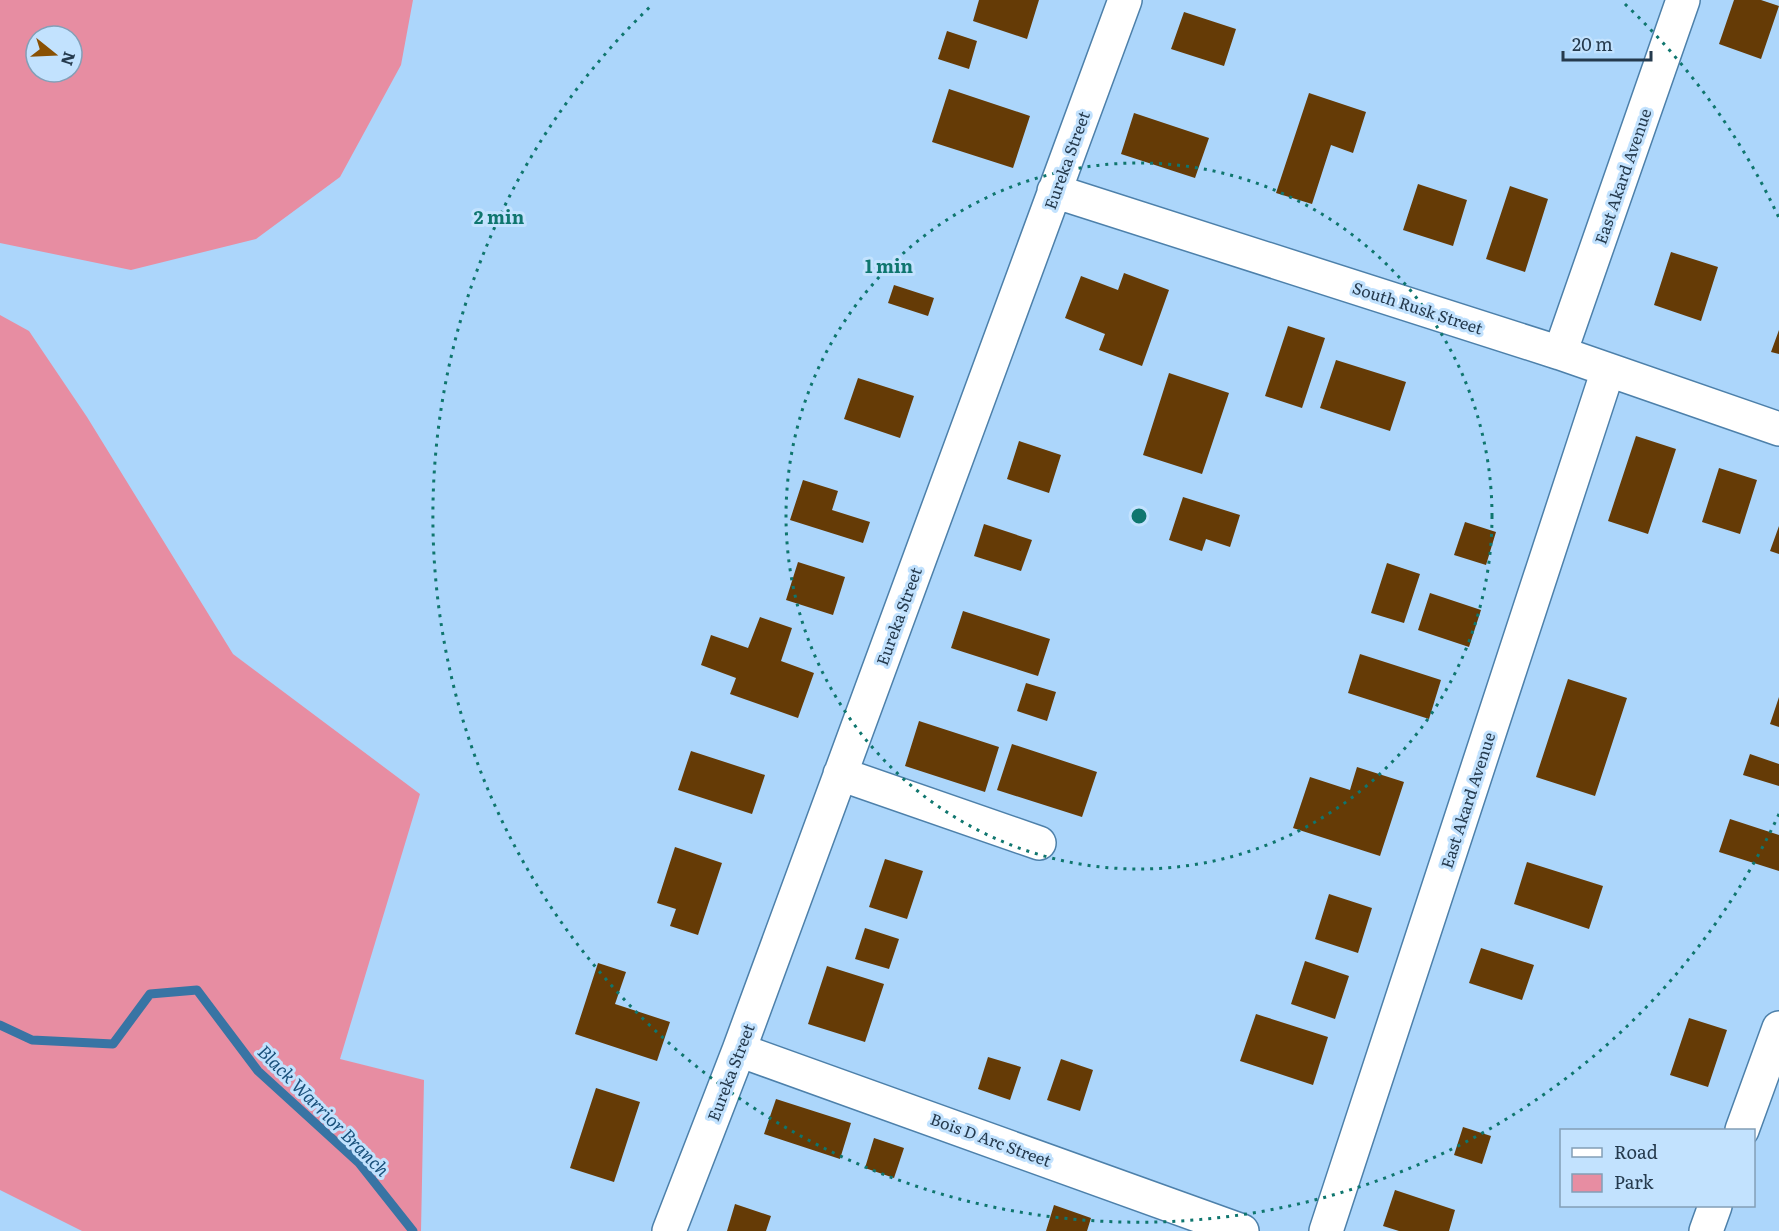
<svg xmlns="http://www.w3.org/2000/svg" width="1779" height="1231" viewBox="0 0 1779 1231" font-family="Literata,serif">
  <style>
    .green { fill: #e78da2; fill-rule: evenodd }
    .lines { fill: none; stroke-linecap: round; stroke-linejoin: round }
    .stream { stroke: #3874a4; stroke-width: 9 }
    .building { fill: #653b06 }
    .minor-casing { stroke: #4d80aa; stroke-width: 36 }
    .minor { stroke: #fff; stroke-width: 33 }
    .ring { fill: none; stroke: #0f766e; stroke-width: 3; stroke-dasharray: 3 6 }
    .labels { text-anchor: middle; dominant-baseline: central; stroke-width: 6; stroke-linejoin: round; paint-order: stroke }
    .street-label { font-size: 16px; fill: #253a4d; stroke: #c2e2fe }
    .water-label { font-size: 18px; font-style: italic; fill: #1a517b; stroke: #c2e2fe }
    .centre { fill: #0f766e; stroke: #c2e2fe; stroke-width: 3 }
    .ring-label { font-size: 18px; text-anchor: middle; font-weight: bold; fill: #0f766e; stroke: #c2e2fe; stroke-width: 6; stroke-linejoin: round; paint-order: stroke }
  </style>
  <rect width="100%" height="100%" fill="#acd6fb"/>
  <path class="green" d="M0,0H413L401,65L340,177L256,239L131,270L0,243ZM36,36H72V72H36Z
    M0,315L29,331L87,417L233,654L420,794L340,1059L424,1080L421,1231H82L0,1190Z"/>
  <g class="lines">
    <path class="stream" d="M0,1025L32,1040L113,1044L150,994L197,990L258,1071L359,1163L413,1231"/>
  </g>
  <path class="building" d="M979,0H1039L1027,39L973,21Z
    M1734,0H1761L1779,6L1761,59L1719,44Z
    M1184,12L1236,29L1224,66L1171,49Z
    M947,31L977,41L969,69L938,59Z
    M949,89L1030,116L1013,168L932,142Z
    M1309,93L1366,112L1353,153L1331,145L1312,204L1276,193Z
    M1134,113L1209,138L1195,178L1121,154Z
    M1418,184L1467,200L1453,246L1403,230Z
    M1510,186L1548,199L1525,272L1486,259Z
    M1671,252L1718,267L1701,321L1654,305Z
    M1124,273L1169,290L1142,366L1099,350L1105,334L1065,318L1081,276L1118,290Z
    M894,285L934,298L928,316L888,303Z
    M1288,326L1325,338L1302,408L1265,396Z
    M1779,330V354L1771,352Z
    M1336,360L1406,382L1390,431L1320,408Z
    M1169,373L1229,393L1202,474L1143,455Z
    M858,378L914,396L900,438L844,419Z
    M1636,436L1676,449L1648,534L1608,521Z
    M1019,441L1061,455L1049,493L1007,479Z
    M1719,468L1757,480L1740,534L1702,522Z
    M803,480L838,491L832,510L870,522L863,543L790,520Z
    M1183,497L1240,515L1230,547L1206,539L1202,551L1169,540Z
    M1465,522L1496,532L1486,565L1454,555Z
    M984,524L1032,540L1021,571L974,556Z
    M1779,526V554L1770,551Z
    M798,562L845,577L833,615L786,600Z
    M1387,563L1420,574L1404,623L1371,613Z
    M1430,593L1481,610L1469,647L1418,630Z
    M963,611L1050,639L1038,676L951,648Z
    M760,617L792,628L781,661L814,673L798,718L730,694L736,678L701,665L711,635L748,648Z
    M1360,654L1441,680L1429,719L1348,693Z
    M1568,679L1627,698L1595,796L1536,777Z
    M1026,683L1056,692L1047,721L1017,711Z
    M1779,697V727L1770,724Z
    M919,721L999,747L985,792L905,766Z
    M1012,744L1097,772L1082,817L997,790Z
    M691,751L765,775L752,814L678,790Z
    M1750,754L1779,764V786L1743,775Z
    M1357,767L1404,782L1380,856L1293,828L1310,777L1350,790Z
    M1730,819L1779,835V871L1719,852Z
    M675,847L722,863L698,935L670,926L676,909L657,903Z
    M885,859L923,871L907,919L869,907Z
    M1527,862L1603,886L1589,929L1514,904Z
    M1329,894L1372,908L1358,953L1315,939Z
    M865,928L899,939L889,969L855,959Z
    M1481,948L1534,965L1522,1000L1469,983Z
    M1305,961L1349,976L1335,1019L1291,1004Z
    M598,963L626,972L615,1004L670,1022L657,1061L575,1034Z
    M827,966L884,984L865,1042L808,1024Z
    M1256,1014L1328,1037L1313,1085L1240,1061Z
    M1689,1018L1727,1030L1708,1087L1670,1075Z
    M988,1057L1021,1067L1010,1100L978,1089Z
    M1061,1059L1093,1070L1080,1111L1047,1100Z
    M596,1088L640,1102L614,1182L570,1168Z
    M776,1099L851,1123L840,1159L764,1134Z
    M1463,1127L1491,1136L1482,1164L1454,1155Z
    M874,1138L904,1148L894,1178L865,1168Z
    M1395,1190L1455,1210L1449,1231H1399L1383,1226Z
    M735,1204L771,1216L766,1231H727Z
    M1054,1205L1091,1218L1087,1231H1046Z"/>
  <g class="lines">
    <defs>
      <path id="minor" d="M1054,191L1560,353L1779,429
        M1560,353L1683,0
        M840,774L1039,843
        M739,1050L1242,1231
        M1742,1130L1779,1028
        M669,1231L739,1050L1125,0
        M1326,1231L1608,370
        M1706,1231L1715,1206"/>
    </defs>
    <use href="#minor" class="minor-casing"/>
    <use href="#minor" class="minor"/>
  </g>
  <g class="ring">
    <circle cx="1139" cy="516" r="353"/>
    <path d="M1779 814A706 706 0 1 1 653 4M1625 4A706 706 0 0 1 1779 218"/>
  </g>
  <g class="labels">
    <g class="street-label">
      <text transform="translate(1066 160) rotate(-70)">Eureka Street</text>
      <text transform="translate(1622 176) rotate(-71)">East Akard Avenue</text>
      <text transform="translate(1418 307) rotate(18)">South Rusk Street</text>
      <text transform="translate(898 616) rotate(-70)">Eureka Street</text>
      <text transform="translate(1467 800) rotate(-72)">East Akard Avenue</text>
      <text transform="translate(730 1072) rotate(-69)">Eureka Street</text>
      <text transform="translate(991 1139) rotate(20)">Bois D Arc Street</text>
    </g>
    <g class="water-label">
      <text transform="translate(324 1110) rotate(45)">Black Warrior Branch</text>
    </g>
  </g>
  <circle cx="1139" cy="516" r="9" class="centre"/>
  <g class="ring-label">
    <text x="499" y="224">2 min</text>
    <text x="889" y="273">1 min</text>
  </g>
  <rect x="1560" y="1129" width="195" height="78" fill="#c2e2fe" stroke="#839fb7" stroke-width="1.5"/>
  <rect x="1572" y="1148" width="30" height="9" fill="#ffffff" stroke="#839fb7" stroke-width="1.5"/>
  <text x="1614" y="1159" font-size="18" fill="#253a4d">Road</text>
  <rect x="1572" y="1174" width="30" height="18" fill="#e78da2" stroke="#839fb7" stroke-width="1.5"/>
  <text x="1614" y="1189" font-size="18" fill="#253a4d">Park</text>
  <g transform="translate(54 54) rotate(108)"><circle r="28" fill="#c2e2fe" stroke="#839fb7" stroke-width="1.5"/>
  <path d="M0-4.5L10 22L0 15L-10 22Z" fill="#895104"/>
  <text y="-9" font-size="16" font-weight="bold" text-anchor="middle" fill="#253a4d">N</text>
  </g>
  <path d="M1563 51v9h88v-9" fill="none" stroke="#253a4d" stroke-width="3"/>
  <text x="1572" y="51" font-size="18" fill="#253a4d" stroke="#c2e2fe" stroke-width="4.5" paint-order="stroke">20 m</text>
</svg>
